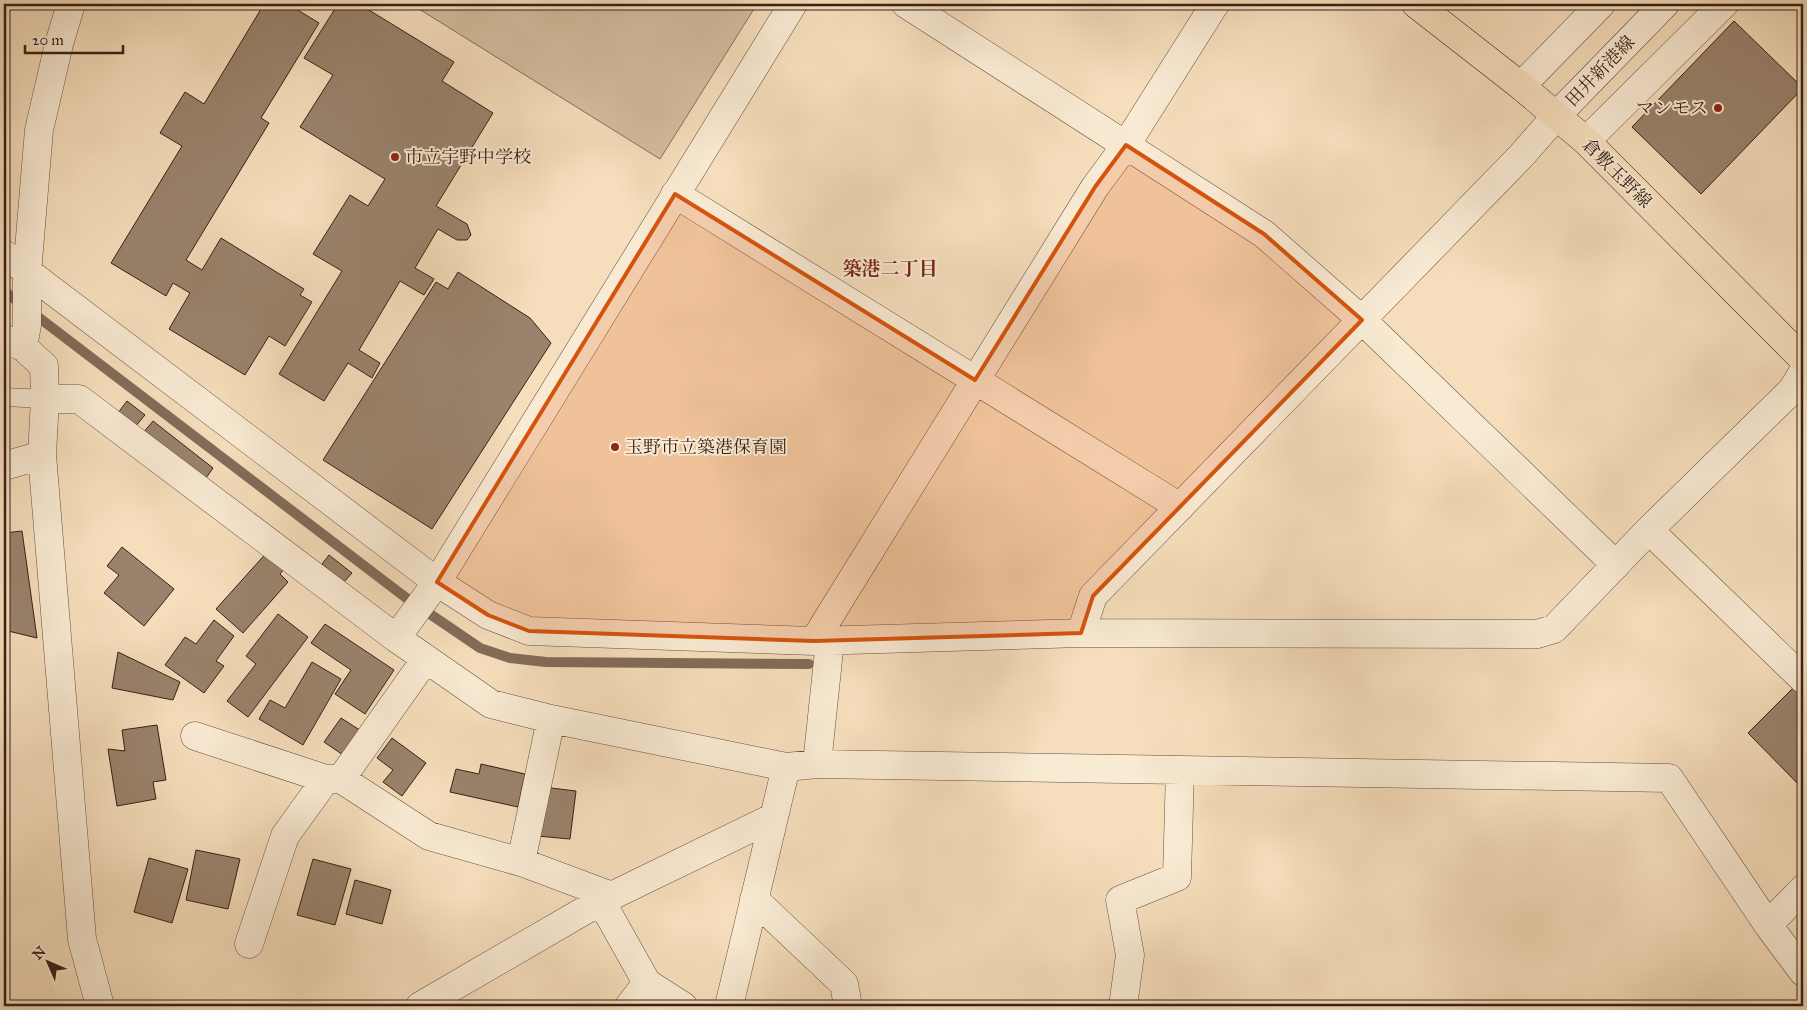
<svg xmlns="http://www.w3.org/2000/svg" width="1807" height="1010" viewBox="0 0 1807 1010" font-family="'IM FELL Great Primer','Noto Serif JP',serif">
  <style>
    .green { fill: #d5bea0; stroke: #86705c }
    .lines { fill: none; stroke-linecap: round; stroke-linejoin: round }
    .stream { stroke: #826c59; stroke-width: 10 }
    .building { fill: #9a836d; stroke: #362118 }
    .service-casing { stroke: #665041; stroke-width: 19 }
    .minor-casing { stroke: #665041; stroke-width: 29 }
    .tertiary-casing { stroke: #665041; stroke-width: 29 }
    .secondary-casing { stroke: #362118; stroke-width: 29 }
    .primary-casing { stroke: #362118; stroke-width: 29 }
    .service { stroke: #f9ead3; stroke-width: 18 }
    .minor { stroke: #f9ead3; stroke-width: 28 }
    .tertiary { stroke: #f9ead3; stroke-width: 28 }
    .secondary { stroke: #f9ead3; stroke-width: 28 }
    .primary { stroke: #f6debc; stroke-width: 28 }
    .marked { fill: #d6530d; fill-opacity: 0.2; stroke: #d6530d; stroke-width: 4; stroke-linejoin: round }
    .poi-dot { fill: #8f2418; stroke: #f9ead3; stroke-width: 2 }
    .labels { text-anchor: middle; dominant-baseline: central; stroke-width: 4; stroke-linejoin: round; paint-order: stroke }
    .street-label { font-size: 18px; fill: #362118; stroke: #f9ead3 }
    .poi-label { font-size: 18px; fill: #362118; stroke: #f9ead3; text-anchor: start }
    .neighbourhood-label { font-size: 19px; font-weight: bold; fill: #7a1f14; stroke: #f9ead3 }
  </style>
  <rect width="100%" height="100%" fill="#f6debc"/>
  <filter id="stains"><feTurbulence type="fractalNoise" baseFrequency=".004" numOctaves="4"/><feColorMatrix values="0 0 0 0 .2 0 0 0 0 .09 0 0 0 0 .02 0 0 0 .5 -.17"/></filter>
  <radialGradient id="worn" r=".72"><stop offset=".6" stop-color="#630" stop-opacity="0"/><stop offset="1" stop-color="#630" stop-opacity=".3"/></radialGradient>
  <path class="green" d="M411,4H757L660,159Z"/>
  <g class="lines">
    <path class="stream" d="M4,291L405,597L480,648L510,658L546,662L809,664"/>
  </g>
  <path class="building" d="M264,4H288L319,23L261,118L269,123L186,260L202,270L221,238L304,289L300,295L312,302L285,346L269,336L245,375L169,329L190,293L173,283L166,296L111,263L182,146L160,133L185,92L204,104Z
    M338,4H359L454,62L442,81L493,113L436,206L467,224L471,235L467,240H457L438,229L415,268L434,279L424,295L400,281L359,350L380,363L372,378L348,363L324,401L279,374L342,271L313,254L350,195L368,206L385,179L300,127L333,75L304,58Z
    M1734,21L1803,88L1701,194L1632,127Z
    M458,272L530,318L551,343L432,529L323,460L436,282L448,289Z
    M127,401L145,415L135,427L118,413Z
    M153,421L213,468L204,481L143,433Z
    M22,531L37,638L4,630V533Z
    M122,547L174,589L144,626L104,593L119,575L107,566Z
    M269,550L286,566L280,574L288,582L243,633L216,609Z
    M329,555L352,573L344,582L322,564Z
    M278,614L308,637L248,717L227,701L256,664L246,656Z
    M214,620L234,636L216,661L224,666L204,693L165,665L185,637L196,644Z
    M325,624L394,670L365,714L335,694L351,670L311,643Z
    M118,652L180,682L173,700L112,688Z
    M312,662L341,679L303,745L259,719L270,700L285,708Z
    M1793,688L1803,698V789L1748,733Z
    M341,718L366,734L349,759L324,742Z
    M157,725L166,780L153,782L156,799L117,806L108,749L125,751L122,730Z
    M392,738L426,763L402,796L383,782L393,770L377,758Z
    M481,764L525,774L518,807L450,792L456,769L479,774Z
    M543,787L576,791L570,839L537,836Z
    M196,850L240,859L228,909L186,900Z
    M149,858L188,869L172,923L134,912Z
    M313,859L351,869L335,925L297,915Z
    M355,880L391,890L382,924L346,914Z"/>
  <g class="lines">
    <defs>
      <path id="service" d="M4,397L45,399"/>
      <path id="minor" d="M906,4L1264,234L1362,320L1616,565
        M1521,86L1601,4
        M1586,141L1724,4
        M675,194L1180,507
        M4,254L437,582L488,615L529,631L814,641L1081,633L1537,634L1554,629L1649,530L1792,390L1803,372
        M4,339L23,347L44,366L45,399L42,455L82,939L100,1006
        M23,347L27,325V273L39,130L59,44L71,4
        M45,399H79L396,638L491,704L551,719L786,767L817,764L1669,778L1768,925L1803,972
        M4,466L42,455
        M1649,530L1803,679
        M1081,633L1093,596L1522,155L1556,116
        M396,638L437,582
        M814,641L1095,187L1126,145L1215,4
        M195,736L326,779H341L425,660
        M817,764L830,641
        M341,779L429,836L521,862L612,896
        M521,862L551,719
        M754,899L844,984L848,1006
        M601,901L647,983L683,1006
        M1768,925L1803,889
        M249,944L285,836L326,779
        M420,1006L601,901L774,817
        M629,1006L647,983
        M729,1006L786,767
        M1123,1006L1130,955L1120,900L1177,877L1180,770"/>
      <path id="tertiary" d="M437,582L793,4"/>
      <path id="secondary" d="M1556,116L1665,4"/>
      <path id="primary" d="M1416,4L1521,86L1586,141L1803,359"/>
    </defs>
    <use href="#service" class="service-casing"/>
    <use href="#minor" class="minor-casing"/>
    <use href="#tertiary" class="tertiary-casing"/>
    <use href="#secondary" class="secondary-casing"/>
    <use href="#primary" class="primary-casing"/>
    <use href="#service" class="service"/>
    <use href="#minor" class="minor"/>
    <use href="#tertiary" class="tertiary"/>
    <use href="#secondary" class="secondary"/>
    <use href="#primary" class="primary"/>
  </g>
  <path class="marked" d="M1126,145L1264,234L1362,320L1093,596L1081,633L814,641L529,631L488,615L437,582L675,194L975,380L1095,187Z"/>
  <g class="poi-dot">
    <circle cx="1718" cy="108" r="5"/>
    <circle cx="395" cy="157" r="5"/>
    <circle cx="615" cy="447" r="5"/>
  </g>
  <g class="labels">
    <g class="street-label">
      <text transform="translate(1600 71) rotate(-46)">田井新港線</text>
      <text transform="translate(1617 173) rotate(45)">倉敷玉野線</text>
    </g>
    <g class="poi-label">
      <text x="1708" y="108" text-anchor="end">マンモス</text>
      <text x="405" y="157">市立宇野中学校</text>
      <text x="625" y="447">玉野市立築港保育園</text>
    </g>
    <g class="neighbourhood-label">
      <text x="890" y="268">築港二丁目</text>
    </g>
  </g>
  <rect width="1807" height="1010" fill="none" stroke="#f6debc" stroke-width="20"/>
  <rect x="5" y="5" width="1797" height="1000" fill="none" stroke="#362118" stroke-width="2.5"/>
  <rect x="10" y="10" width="1787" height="990" fill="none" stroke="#362118"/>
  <g transform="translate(48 962) rotate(315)" stroke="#f9ead3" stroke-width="4" paint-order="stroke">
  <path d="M0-4L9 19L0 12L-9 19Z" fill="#362118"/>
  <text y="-8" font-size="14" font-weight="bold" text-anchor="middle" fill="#362118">N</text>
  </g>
  <path d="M25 45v8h98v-8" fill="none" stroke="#362118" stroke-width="2.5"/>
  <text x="32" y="45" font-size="15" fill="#362118" stroke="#f9ead3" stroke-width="4" paint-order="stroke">20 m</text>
  <rect width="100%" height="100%" filter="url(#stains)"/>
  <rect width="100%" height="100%" fill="url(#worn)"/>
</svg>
